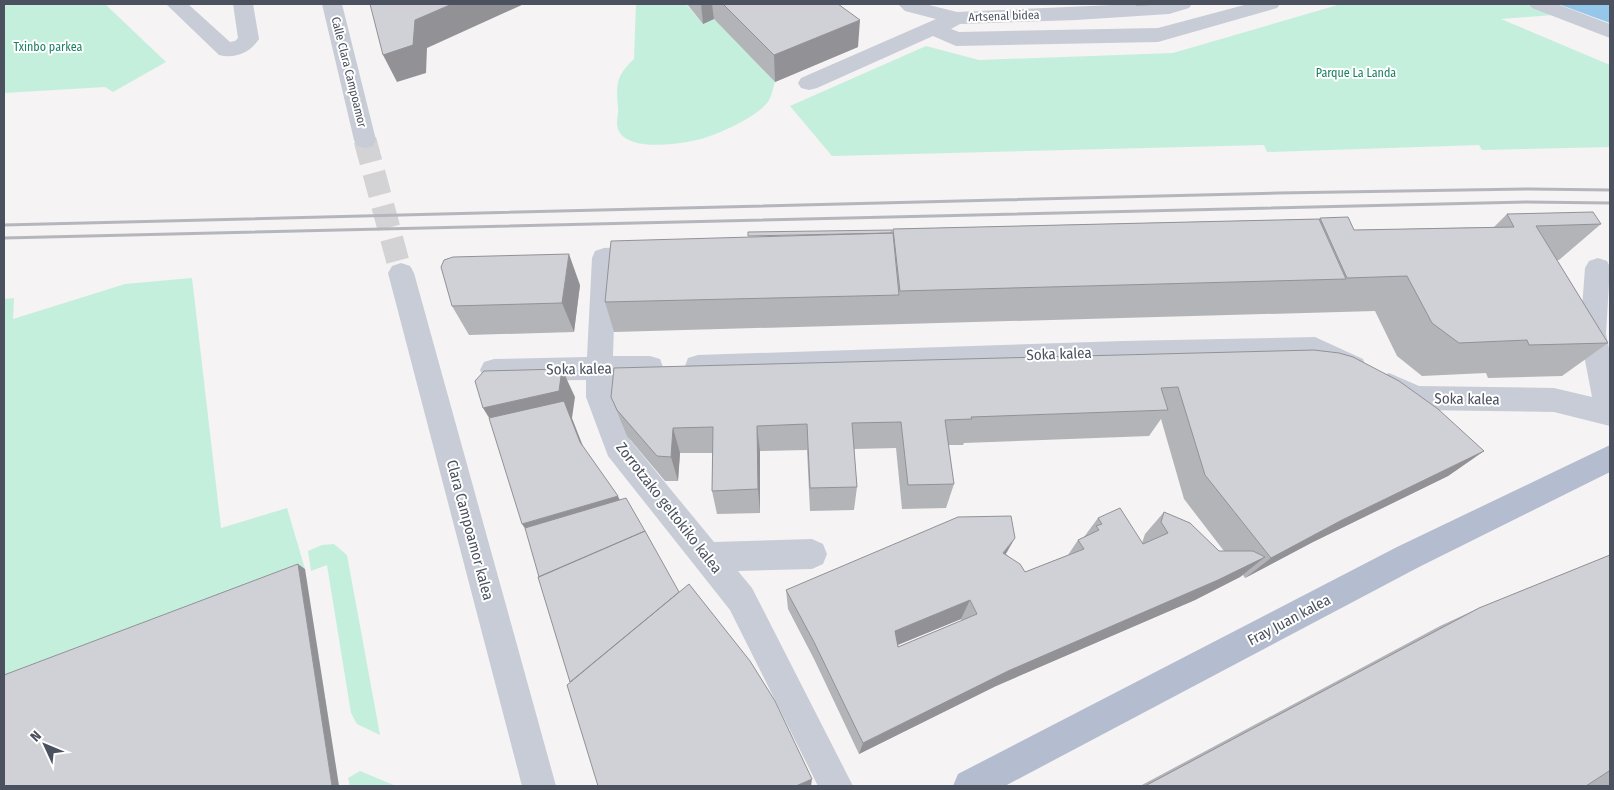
<svg xmlns="http://www.w3.org/2000/svg" width="1614" height="790" viewBox="0 0 1614 790" font-family="'Fira Sans Condensed',sans-serif">
  <style>
    .green { fill: #c4efdd }
    .water { fill: #94c7ea }
    .lines { fill: none; stroke-linecap: round; stroke-linejoin: round }
    .minor-tunnel { stroke: #d3d3d5; stroke-width: 23; stroke-dasharray: 23 11; stroke-linecap: butt }
    .minor { fill: #c7ccd6; fill-rule: evenodd }
    .major { fill: #b4bccf; fill-rule: evenodd }
    .rail { stroke: #b5b6bc; stroke-width: 3 }
    .wall { fill: #b3b4b8; fill-rule: evenodd }
    .shaded-wall { fill: #929296 }
    .building { fill: #d0d1d6; stroke: #929296; fill-rule: evenodd }
    .labels { text-anchor: middle; dominant-baseline: central; stroke-width: 4; stroke-linejoin: round; paint-order: stroke }
    .far-street-label { font-size: 12px; fill: #4b515f; stroke: #fff }
    .far-park-label { font-size: 12px; fill: #1c8062; stroke: #fff }
    .street-label { font-size: 15px; fill: #4b515f; stroke: #fff }
  </style>
  <rect width="100%" height="100%" fill="#f5f3f3"/>
  <path class="green" d="M4,4H105L166,62L113,92L105,87L4,93Z
    M636,4H686L703,24L714,19L775,82C773,88 771,99 767,103C755,117 725,131 707,137C689,144 632,152 620,133C614,124 619,116 618,107C616,84 616,76 634,59Z
    M1341,4H1534L1553,12V15L1501,19L1610,65V147L1482,150L1479,145L1267,152L1264,145L832,156L790,106L926,46L979,60L1173,53Z
    M192,278L221,528L287,508L305,569L339,786H4V299L14,298L13,319L125,284Z
    M334,544L347,555L380,735L357,724L351,713L327,565L311,571L308,551L322,545Z
    M360,771L396,786H350L348,778Z"/>
  <path class="water" d="M1558,4H1610V23Z"/>
  <g class="lines">
    <path class="minor-tunnel" d="M365,140L401,273"/>
    <path class="minor" d="M166,4H188L230,42L235,41L238,38L233,4H253L259,39C250,53 235,59 219,55Z
      M322,4H342L376,140L373,146L365,148L357,146L354,140Z
      M898,4H925L957,12L1136,4H1192L1189,8L1169,14L1076,20L960,24L951,29L959,32L1158,28L1248,4H1280L1277,8L1158,42L956,46L933,36L817,88L809,90L801,88L798,83L801,78L936,19L905,11Z
      M1529,4H1557L1610,24V38L1532,8Z
      M645,246L654,249L657,256L654,263L645,266L616,267L613,356H650L660,359L663,367L660,375L650,378L614,379V397L630,440L714,542L812,539L823,544L827,554L823,564L812,569L738,571L752,588L853,786H818L730,610L608,456L586,397V380L494,381L484,378L480,370L484,362L494,359L587,357L592,258L595,251L604,248Z
      M1598,258L1607,261L1610,267L1606,334L1610,353V426L1554,412L1416,410L1379,393L1375,385L1379,377L1389,373L1419,386L1554,388L1592,397L1580,334L1585,268L1589,261Z
      M401,263L410,266L414,273L556,786H522L388,273L392,266Z
      M1315,337L1363,359L1366,367L1363,375L1353,378L1312,359L1123,363L698,377L688,374L685,366L688,358L698,355L1123,341Z"/>
    <path class="major" d="M1610,445V472L1419,567L1005,786H953L958,774L1397,547Z"/>
    <path class="rail" d="M4,225L1278,193L1529,189L1610,190
      M4,238L1526,202L1610,203"/>
  </g>
  <path class="wall" d="M687,4H838L858,47L775,82L714,19L703,24Z
    M1134,4H1167L1137,6Z
    M1507,214L1601,224L1559,260H1557L1608,343L1562,376L1488,378L1486,373L1422,376L1397,356L1375,311L614,332L605,302L893,233V229L1319,219L1320,218L1354,230L1494,227Z
    M580,285L574,332L469,335L452,306Z
    M1314,350L1484,451L1448,476L1313,542L1245,578L1243,575L1240,577L1195,600L996,686L859,754L814,659L788,609L786,590L1006,554L1025,572L1068,555L1078,540L1084,537L1098,518L1142,543L1145,534L1164,512L1219,551H1224L1184,499L1161,419L1149,436L964,443L963,445H948L954,484L946,508L902,509L896,448L854,449L857,487L854,510L810,511L807,450L760,451V513L717,514L712,491V453H680L678,481H665L627,436L611,397ZM961,619L962,621L898,647V645Z
    M1610,555V786H1140L1440,626L1479,608Z"/>
  <path class="shaded-wall" d="M452,4H524L427,48L426,73L397,82L383,55L415,20Z
    M701,4H712L714,19L703,24Z
    M860,20L858,47L775,82L774,55Z
    M569,254L580,285L574,332L562,303Z
    M562,369L575,397L572,418L588,459L499,434L483,408Z
    M757,426L760,451V513L758,489Z
    M673,428L680,453L678,481L671,457Z
    M1484,451L1448,476L1313,542L1245,578L1271,558L1342,520Z
    M618,496L625,511L532,539L522,524Z
    M1015,538L1003,559V553Z
    M1265,557L1240,577L1195,600L996,686L859,754L863,743L1008,671Z
    M298,564L305,569L339,786H332Z
    M970,600L961,619L890,648L895,631Z
    M812,779L811,786H796Z"/>
  <path class="building" d="M370,4H452L415,20L413,45L383,55Z
    M723,4H838L860,20L774,55Z
    M1593,212L1601,224L1536,226L1608,343L1529,345L1527,340L1459,343L1432,323L1407,276L1347,278L1320,218L1348,217L1354,230L1514,227L1507,214Z
    M1319,219L1346,279L900,291L893,229Z
    M892,230V233L748,236V232Z
    M893,233L899,295L605,302L611,241Z
    M569,254L562,303L452,306L441,267L444,260L453,257Z
    M1314,350L1339,353L1353,357L1399,381L1438,409L1484,451L1342,520L1271,558L1205,475L1178,387L1161,388L1168,410L971,417L972,419L945,420L954,484L908,485L901,422L852,423L857,487L810,488L807,424L757,426L758,489L712,491L713,427L673,428L671,457L657,456L617,410L611,397L614,368Z
    M562,369L559,391L483,408L475,381L484,371Z
    M564,401L580,442L618,496L522,524L489,418Z
    M626,498L645,531L539,577L525,528Z
    M1120,508L1143,544L1168,533L1161,522L1164,512L1190,523L1219,551H1253L1265,557L1218,580L1008,671L863,743L814,642L786,590L958,517L1011,516L1015,538L1003,553L1020,564L1025,572L1084,549L1078,540L1099,530L1096,526L1102,524L1098,518ZM970,600L977,614L898,647L895,631Z
    M645,531L679,592L570,682L538,577Z
    M1610,555V773L1609,771L1586,786H1145L1479,608Z
    M298,564L332,786H4V675Z
    M689,584L750,661L775,701L812,779L796,786H598L567,685Z"/>
  <g class="labels">
    <g class="far-street-label">
      <text transform="translate(1004 16) rotate(-2)">Artsenal bidea</text>
      <text transform="translate(349 72) rotate(76)">Calle Clara Campoamor</text>
    </g>
    <g class="far-park-label">
      <text x="48" y="47">Txinbo parkea</text>
      <text x="1356" y="73">Parque La Landa</text>
    </g>
    <g class="street-label">
      <text transform="translate(1059 354) rotate(-2)">Soka kalea</text>
      <text transform="translate(579 369) rotate(-1)">Soka kalea</text>
      <text transform="translate(1467 399) rotate(1)">Soka kalea</text>
      <text transform="translate(669 508) rotate(52)">Zorrotzako geltokiko kalea</text>
      <text transform="translate(470 530) rotate(75)">Clara Campoamor kalea</text>
      <text transform="translate(1289 620) rotate(-28)">Fray Juan kalea</text>
    </g>
  </g>
  <rect width="1614" height="790" fill="none" stroke="#4b515f" stroke-width="10"/>
  <g transform="translate(45 745) rotate(314)" stroke="#ffffff" stroke-width="4" paint-order="stroke">
  <path d="M0-4L9 19L0 12L-9 19Z" fill="#4b515f"/>
  <text y="-8" font-size="14" font-weight="bold" text-anchor="middle" fill="#4b515f">N</text>
  </g>
</svg>
